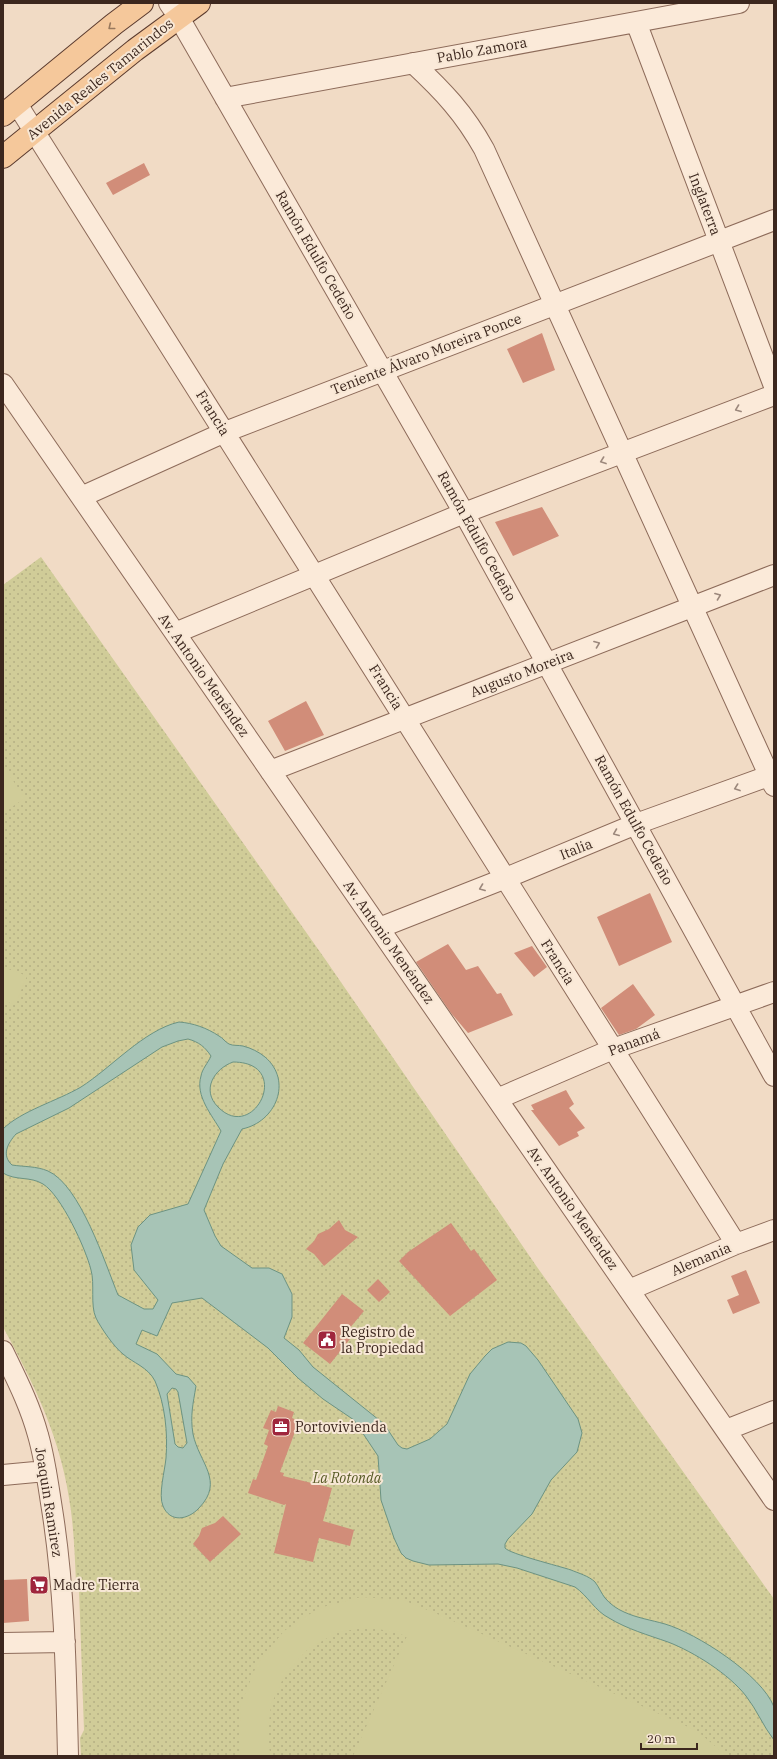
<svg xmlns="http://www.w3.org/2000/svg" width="777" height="1759" viewBox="0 0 777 1759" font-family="'IBM Plex Serif',serif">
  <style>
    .park { fill: url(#park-dots) }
    .pitch { fill: #d0cc98 }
    .water { fill: #a7c4b6; stroke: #6c9382; fill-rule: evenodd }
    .building { fill: #d18d79 }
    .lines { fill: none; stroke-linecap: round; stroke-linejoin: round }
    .minor-casing { stroke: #8d6b5a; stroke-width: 22 }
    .major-casing { stroke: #5a3a2e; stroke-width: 24 }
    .minor { stroke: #fbead9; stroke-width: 20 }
    .major { stroke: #f5c89b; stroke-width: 22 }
    .oneway { stroke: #98785c }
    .oneway2 { stroke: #9c887c }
    .labels { text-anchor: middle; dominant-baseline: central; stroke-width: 4; stroke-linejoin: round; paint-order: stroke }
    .street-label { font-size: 14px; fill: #3c271e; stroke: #f7e7d5 }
    .poi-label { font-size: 14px; fill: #3c271e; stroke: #f7e7d5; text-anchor: start }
    .park-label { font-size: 14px; font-style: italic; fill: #565924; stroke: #f7e7d5 }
  </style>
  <defs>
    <pattern id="park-dots" width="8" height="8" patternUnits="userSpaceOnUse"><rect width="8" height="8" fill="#d0cc98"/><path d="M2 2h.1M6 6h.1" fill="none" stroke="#b4af83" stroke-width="1.8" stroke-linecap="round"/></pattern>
  </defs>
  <rect width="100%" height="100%" fill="#f1dbc5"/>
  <path class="park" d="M41,557L325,959L537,1267L774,1599V1756H81L80,1738L84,1730L79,1590L76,1583C75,1559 74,1534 71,1511C62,1440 36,1388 3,1327V585Z"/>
  <path class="pitch" d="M3,766L25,798L3,813Z
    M3,967L27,976L15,1005L3,1000Z
    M361,1597L403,1600L442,1616L697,1731L727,1756H353L407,1636L371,1627L338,1632L308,1649L285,1674L271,1705L267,1739L271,1756H241L239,1747L241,1704L257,1664L284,1631L319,1608Z"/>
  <path class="water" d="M179,1022C193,1023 207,1028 219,1036C223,1038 225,1042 229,1044C233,1046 239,1045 243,1046C251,1048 259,1052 265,1057C293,1081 276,1122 242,1129L223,1164L204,1210L215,1236L221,1246L252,1268H269L282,1274L292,1294V1317L284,1338L299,1350L313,1367L384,1424L398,1445L402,1448L407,1449L430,1439L447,1424L470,1374L485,1356L492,1349L508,1342L521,1343L526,1346L538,1360L578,1419L582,1433L577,1452L551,1480L532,1514L508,1539L505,1544V1548C510,1554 559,1566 571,1570C578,1573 589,1576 595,1582C599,1587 601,1593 605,1598C610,1604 617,1609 624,1612C637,1618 651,1620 665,1624C696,1633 762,1675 774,1707C776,1714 774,1731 774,1740C763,1726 757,1710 746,1696C729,1674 694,1652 668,1642C648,1635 627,1629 609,1618C595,1611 588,1596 575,1587L517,1568L498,1564L429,1565L413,1561L406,1558L401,1553L394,1538L381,1500L378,1456L354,1420L323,1399L298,1378L268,1348L202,1298L172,1303L157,1336L142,1330L136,1344L157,1354L176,1374L188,1377L196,1386C193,1404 190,1416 193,1434C199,1463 225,1481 199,1508C188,1520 170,1523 163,1506C158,1495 165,1470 166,1458C168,1433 165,1404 155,1381C148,1367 133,1363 123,1354C114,1347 101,1328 96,1318C90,1305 95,1284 91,1270C86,1249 61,1195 43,1184C30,1176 16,1181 3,1173V1129C21,1111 57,1101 81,1087C111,1068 144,1030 179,1022ZM188,1039C199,1042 205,1047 211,1056C208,1063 202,1069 201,1076C195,1096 212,1115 221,1131L188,1204L150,1215L138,1227L131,1245L134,1270L158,1300L153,1309H144L118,1295C105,1263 80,1185 48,1171C36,1166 25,1167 12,1165C1,1155 8,1143 16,1134L69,1108L162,1047L178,1041ZM233,1062C294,1062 254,1144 218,1107C201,1090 214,1069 233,1062ZM172,1388L176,1389L178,1392L187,1443L183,1448L178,1447L175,1444L167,1394Z"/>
  <path class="building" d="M144,163L150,175L113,195L106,183Z
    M542,333L555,370L523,383L507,349Z
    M542,507L559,536L513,556L495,522Z
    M306,701L324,735L285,751L268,721Z
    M650,893L672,942L619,966L597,917Z
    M448,944L466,970L478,966L497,994L501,993L513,1015L468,1033L451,1013L416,962Z
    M532,946L547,967L534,977L514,953Z
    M633,984L655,1015L636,1029L619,1035L601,1008Z
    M566,1090L574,1104L569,1108L585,1128L577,1132L579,1136L559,1146L531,1110H534L531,1105Z
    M339,1220L345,1230L358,1237L324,1266L314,1254L306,1249L314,1241L318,1234L329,1229Z
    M451,1223L471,1251L474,1249L497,1280L450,1316L399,1261L408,1252Z
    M746,1270L760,1303L733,1314L727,1300L739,1295L731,1276Z
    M378,1279L390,1292L379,1302L367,1290Z
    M342,1294L364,1311L349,1329L354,1334L330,1364L303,1343Z
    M278,1406L294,1412L292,1418L299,1421L280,1472L284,1473L283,1476L332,1488L323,1521L354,1530L350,1546L319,1538L313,1562L274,1553L286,1504L284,1505L248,1493L253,1479L256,1480L268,1446L264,1444L269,1430L263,1428L271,1410L276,1412Z
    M223,1516L241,1534L210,1562L193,1544L199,1536L202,1528L215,1523Z
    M27,1579L29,1621L3,1623V1580Z"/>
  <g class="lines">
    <defs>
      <path id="minor" d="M169,3L178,16L464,513L774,1076
        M636,22L774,386
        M413,63C443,91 464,113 484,149L774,786
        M225,98L739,3
        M17,104L736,1244
        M3,384L774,1500
        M81,497L225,432L774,220
        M175,633L464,513L774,395
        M270,771L774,575
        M379,928L506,878L636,824L774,774
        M497,1099L613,1049L774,992
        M629,1290L736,1244L774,1230
        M3,1351C16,1378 30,1405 38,1435C45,1459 48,1484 52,1509C65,1591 66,1673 68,1756
        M726,1430L774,1411
        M3,1475L46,1471
        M3,1643L65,1642"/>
      <path id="major" d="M3,115L114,24L142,3
        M3,157L135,50L199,3"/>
    </defs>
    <use href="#minor" class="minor-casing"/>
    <use href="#major" class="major-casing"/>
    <use href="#minor" class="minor"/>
    <use href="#major" class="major"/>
  </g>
  <defs><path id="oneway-chevron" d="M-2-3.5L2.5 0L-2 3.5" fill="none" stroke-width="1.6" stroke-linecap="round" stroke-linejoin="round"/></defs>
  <use class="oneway" href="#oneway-chevron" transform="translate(111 27) rotate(141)"/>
  <g class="oneway2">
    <use href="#oneway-chevron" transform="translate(738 409) rotate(159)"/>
    <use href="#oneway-chevron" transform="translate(603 461) rotate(160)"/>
    <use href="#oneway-chevron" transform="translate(718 596) rotate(-21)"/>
    <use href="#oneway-chevron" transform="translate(597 644) rotate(-21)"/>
    <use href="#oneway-chevron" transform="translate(737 788) rotate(160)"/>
    <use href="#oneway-chevron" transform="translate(616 833) rotate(158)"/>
    <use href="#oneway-chevron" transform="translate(482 888) rotate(159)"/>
  </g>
  <defs>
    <symbol id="civic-square" viewBox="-11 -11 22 22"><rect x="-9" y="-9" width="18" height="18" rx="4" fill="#9f263d" stroke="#f7e7d5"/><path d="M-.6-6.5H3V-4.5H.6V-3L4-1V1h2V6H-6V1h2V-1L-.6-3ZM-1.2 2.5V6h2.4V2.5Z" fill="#fff"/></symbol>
    <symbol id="office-square" viewBox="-11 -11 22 22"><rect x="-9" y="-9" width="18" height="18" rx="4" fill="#9f263d" stroke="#f7e7d5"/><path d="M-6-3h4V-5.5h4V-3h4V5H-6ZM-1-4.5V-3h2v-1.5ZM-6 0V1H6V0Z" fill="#fff"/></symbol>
    <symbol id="supermarket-square" viewBox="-11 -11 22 22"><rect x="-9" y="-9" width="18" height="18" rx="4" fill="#9f263d" stroke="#f7e7d5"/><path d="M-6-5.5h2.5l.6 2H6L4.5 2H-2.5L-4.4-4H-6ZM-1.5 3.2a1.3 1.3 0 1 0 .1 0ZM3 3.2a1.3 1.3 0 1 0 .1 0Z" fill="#fff"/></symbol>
  </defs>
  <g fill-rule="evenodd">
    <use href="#civic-square" x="316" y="1329" width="22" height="22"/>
    <use href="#office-square" x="270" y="1416" width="22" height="22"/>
    <use href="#supermarket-square" x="28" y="1574" width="22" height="22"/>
  </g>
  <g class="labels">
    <g class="street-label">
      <text transform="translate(482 50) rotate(-10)">Pablo Zamora</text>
      <text transform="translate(100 79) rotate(-39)">Avenida Reales Tamarindos</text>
      <text transform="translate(705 204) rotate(69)">Inglaterra</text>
      <text transform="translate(316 255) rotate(60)">Ramón Edulfo Cedeño</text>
      <text transform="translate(426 354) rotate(-21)">Teniente Álvaro Moreira Ponce</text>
      <text transform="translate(213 413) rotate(58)">Francia</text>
      <text transform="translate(477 536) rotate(61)">Ramón Edulfo Cedeño</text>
      <text transform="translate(522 673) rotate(-21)">Augusto Moreira</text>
      <text transform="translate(204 675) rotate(55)">Av. Antonio Menéndez</text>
      <text transform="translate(386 687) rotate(58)">Francia</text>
      <text transform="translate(634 820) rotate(61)">Ramón Edulfo Cedeño</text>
      <text transform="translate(576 849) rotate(-22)">Italia</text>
      <text transform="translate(389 942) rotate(55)">Av. Antonio Menéndez</text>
      <text transform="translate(558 962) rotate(58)">Francia</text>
      <text transform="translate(634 1042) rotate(-20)">Panamá</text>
      <text transform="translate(573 1208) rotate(55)">Av. Antonio Menéndez</text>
      <text transform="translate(701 1259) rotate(-23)">Alemania</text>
      <text transform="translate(49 1502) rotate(81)">Joaquin Ramirez</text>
    </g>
    <g class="poi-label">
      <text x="341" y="1332">Registro de<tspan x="341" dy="16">la Propiedad</tspan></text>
      <text x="295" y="1427">Portovivienda</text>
      <text x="53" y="1585">Madre Tierra</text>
    </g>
    <g class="park-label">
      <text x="347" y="1478">La Rotonda</text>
    </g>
  </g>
  <rect width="777" height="1759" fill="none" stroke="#3c271e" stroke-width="8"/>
  <path d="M641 1743v6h56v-6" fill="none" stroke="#3c271e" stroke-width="2"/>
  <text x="647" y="1743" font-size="12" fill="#3c271e" stroke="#f7e7d5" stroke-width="3" paint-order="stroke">20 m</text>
</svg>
